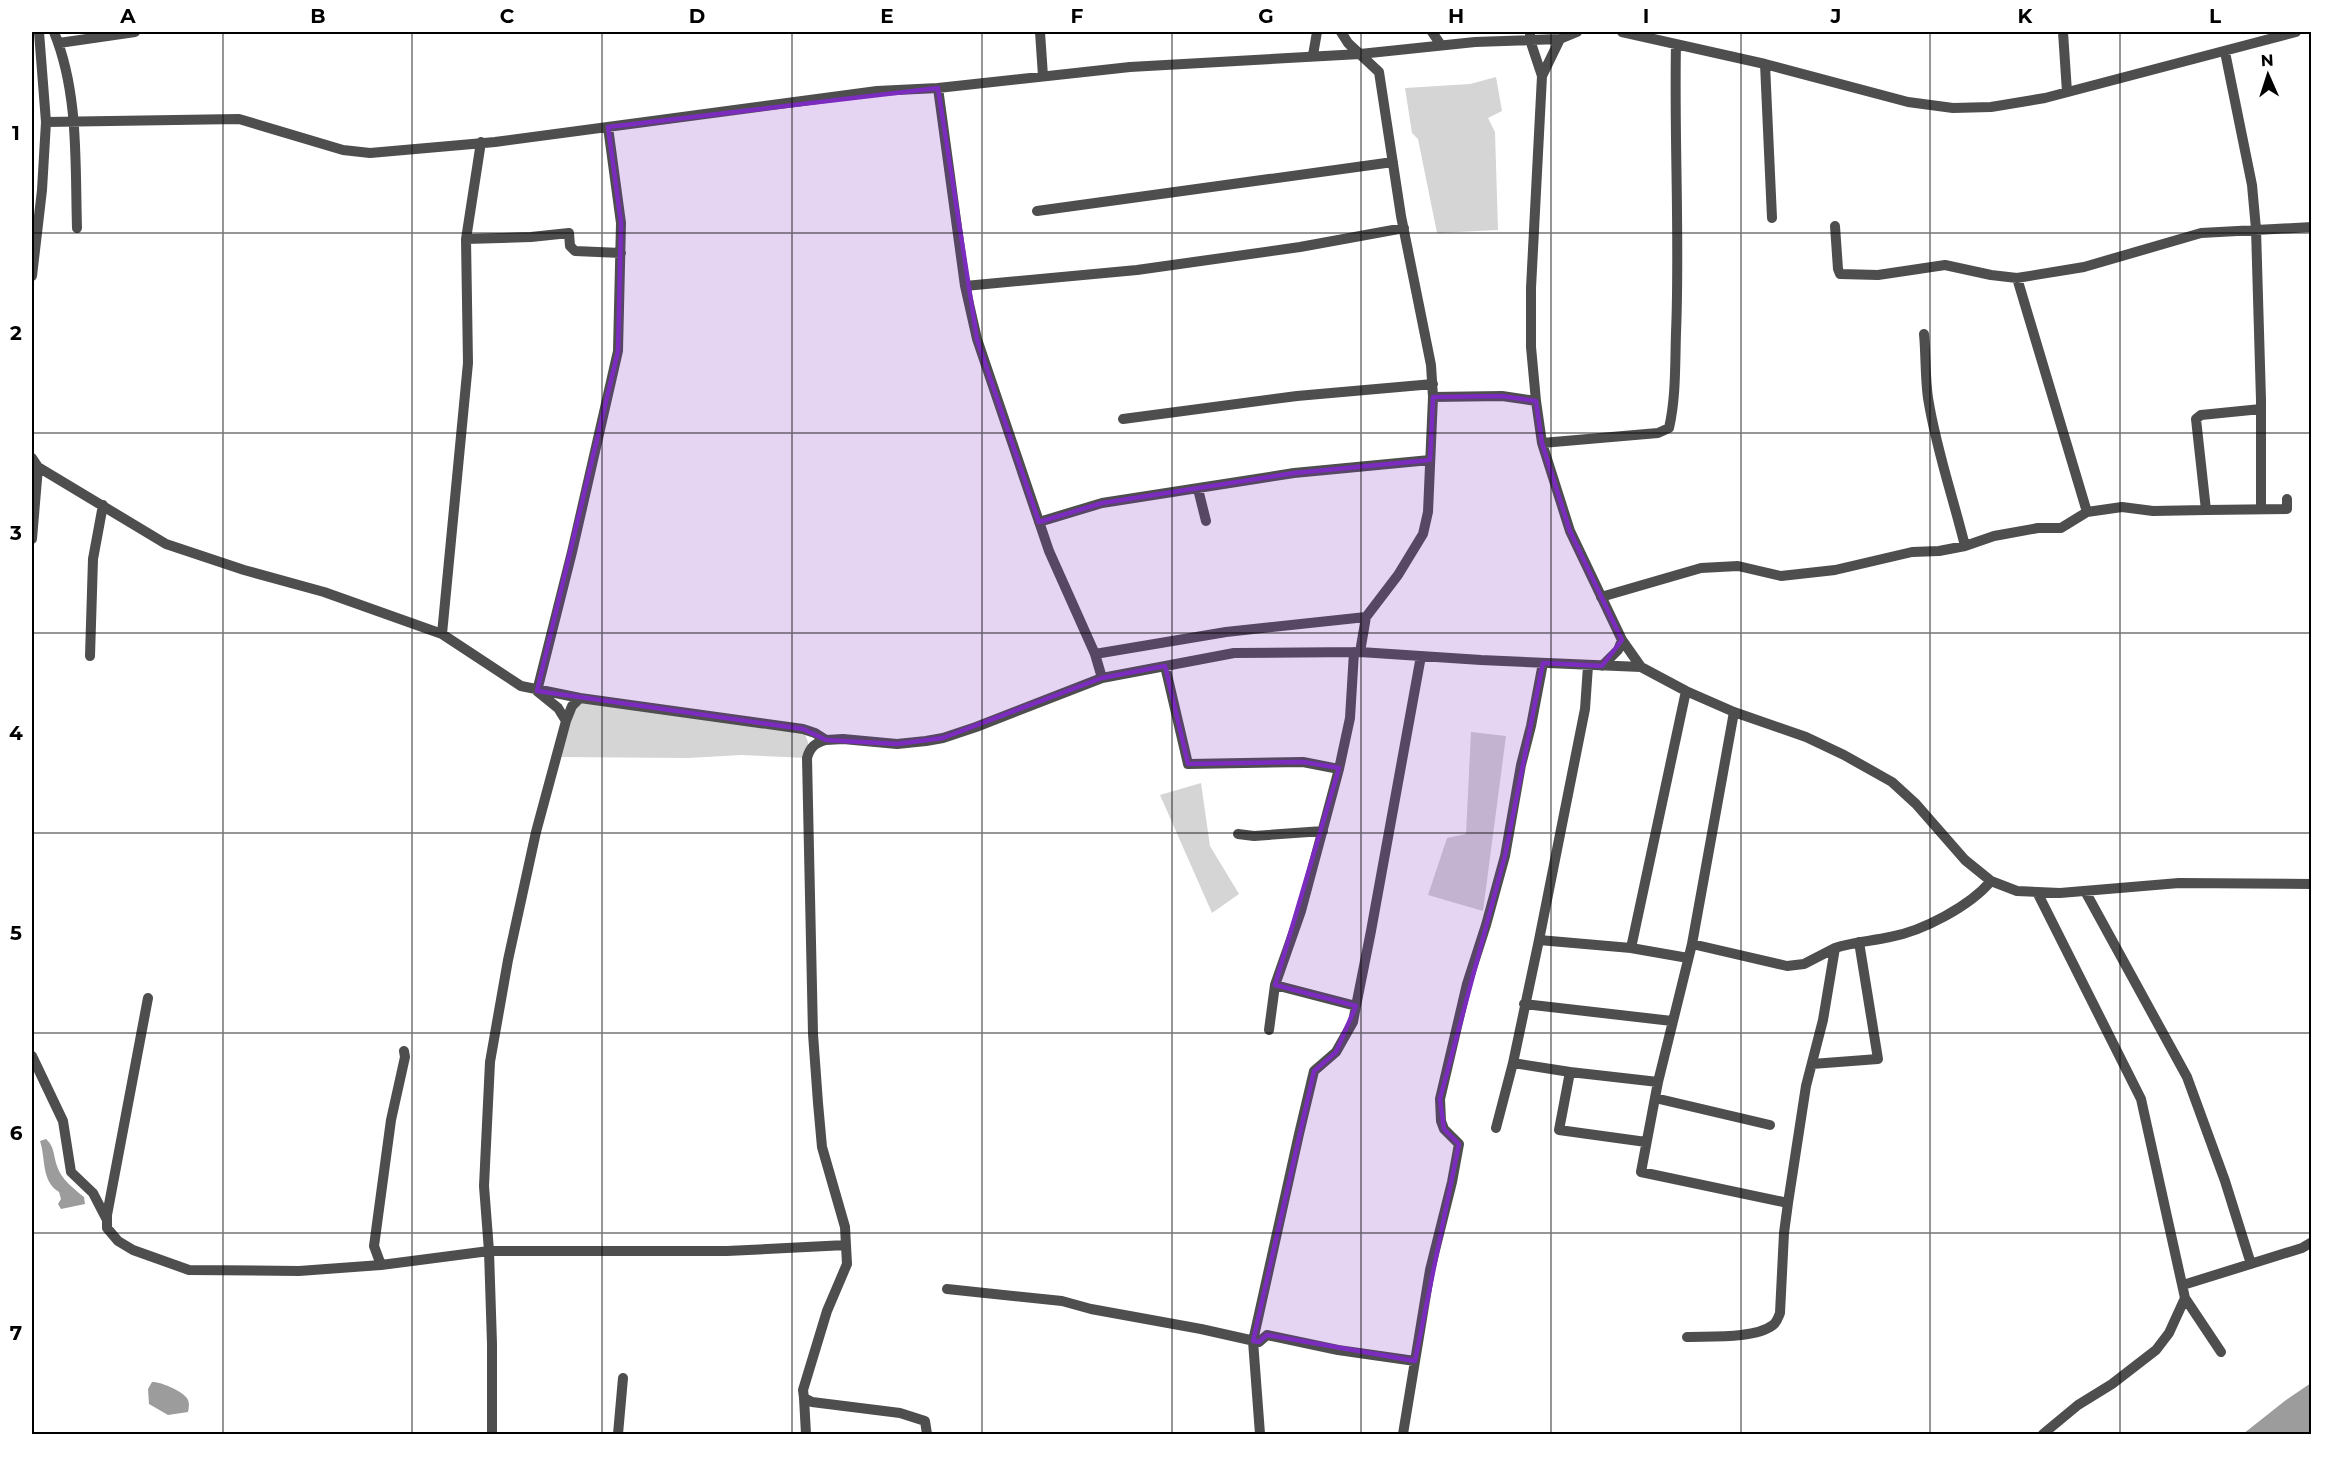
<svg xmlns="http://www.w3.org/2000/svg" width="2343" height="1466" viewBox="0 0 2343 1466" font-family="Montserrat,sans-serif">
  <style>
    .green { fill: #d5d5d5 }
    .water { fill: #9c9c9c }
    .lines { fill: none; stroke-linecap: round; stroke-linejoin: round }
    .street { stroke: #4e4e4e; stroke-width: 10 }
    .marked { fill: #7b2cbf; fill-opacity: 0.2; stroke: #7b2cbf; stroke-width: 4.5; stroke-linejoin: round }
    .grid { fill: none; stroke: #000; stroke-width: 1.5; stroke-opacity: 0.55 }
    .neatline { fill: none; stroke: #000; stroke-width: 2 }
    .grid-label { font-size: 20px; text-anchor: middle; font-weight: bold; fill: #000 }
  </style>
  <rect width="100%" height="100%" fill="#fff"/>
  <path class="green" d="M1496,77L1502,111L1488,118L1495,132L1498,230L1437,233L1418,139L1412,133L1405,88L1470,84Z
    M580,698L803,729L808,742L807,758L741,755L688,758L557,757Z
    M1471,732L1506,736L1483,911L1428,895L1447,838L1466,834Z
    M1201,783L1210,846L1239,894L1212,913L1160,795Z"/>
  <path class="water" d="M46,1139C55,1147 53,1155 57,1166C61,1179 74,1189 84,1197L85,1204L61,1209L58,1204L61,1199L59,1192C41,1181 46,1159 40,1141Z
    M152,1382C161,1382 180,1390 186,1397C190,1401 189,1407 188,1412L168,1415L149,1404L148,1389Z
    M2311,1383V1434H2243L2286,1400Z"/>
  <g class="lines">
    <path class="street" d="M39,32L46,122L239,119L343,150L370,153L495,142L877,91L938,88L1130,67L1360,54L1475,42L1560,39
      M54,32C79,93 75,163 77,228
      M1040,32L1043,76
      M1341,32L1348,43L1379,72L1401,216L1431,365L1433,397L1428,512L1423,534L1398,575L1366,617L1360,652L1481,660L1641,667
      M1432,32L1441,45
      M1530,32V40L1542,76
      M1577,32L1560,39L1542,76L1531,288V347L1536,401L1542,443L1570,531L1622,640L1641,667L1686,691L1734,712L1806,737L1844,755L1892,782L1916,804L1965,860L1991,881L2017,891L2060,893L2179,883L2312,884
      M1622,32L1765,64L1908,102L1953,108L1991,107L2045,98L2296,32
      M2063,32L2067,92
      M59,43L135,32
      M1313,55L1317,32
      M1765,64L1772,218
      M938,88L965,286L977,339L1049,551L1095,654L1226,632L1366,617
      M1037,211L1393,162
      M1835,226L1838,269L1840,274L1878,275L1945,265L1991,275L2017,278L2084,267L2201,233L2312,227
      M466,239L531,237L569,233L570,246L575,251L621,253
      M32,276L42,190L46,122
      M2017,278L2087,512
      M965,286L1137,270L1300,247L1404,228
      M1924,334C1926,355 1925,377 1928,398C1936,449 1953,497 1965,546
      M1433,397L1502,396L1536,401
      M2261,409V508
      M1123,419L1297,396L1433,384
      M1542,443L1658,433L1669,428C1676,398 1675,364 1676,333C1680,237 1674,141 1676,44
      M32,458L38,467L166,544L244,570L324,592L442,634L521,686L580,698L803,729L815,733L826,740L843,739L897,744L926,741L943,738L976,727L1102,678L1234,653L1360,652
      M1198,489L1206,521
      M2206,510L2287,509V499
      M1039,522L1102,503L1294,473L1430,460
      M32,539L38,467
      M1601,597L1701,568L1738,566L1781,576L1835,570L1912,552L1939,551L1965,546L1994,536L2038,528H2061L2087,512L2122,507L2153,511L2206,510L2196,419L2201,415L2261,409V400L2256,229L2252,185L2225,52
      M442,634L468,363L466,239L481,142
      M1095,654L1102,678
      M90,656L93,559L103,505
      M1165,666L1188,764L1303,762L1339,769
      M1602,666L1618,650L1622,640
      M1734,712L1692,944L1658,1082L1641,1172L1788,1203
      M566,721L558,708L537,691L572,552L618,351L621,223L608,127
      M826,740C815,743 810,747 807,758L813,1034L818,1103L822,1147L845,1227L847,1264L827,1311L803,1390L804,1398L812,1402L900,1413L925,1421L927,1434
      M1238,834L1254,836L1323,831
      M2085,891L2187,1077L2225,1181L2251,1264
      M2038,894L2141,1099L2185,1298L2169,1333L2156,1350L2112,1384L2078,1405L2043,1434
      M1539,940L1585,709L1588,666
      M1692,944L1787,966L1804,964L1835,948
      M1631,948L1686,691
      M1275,985L1356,1006L1371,931L1421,656
      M148,998L107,1215V1228L118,1241L133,1250L189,1270L299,1271L381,1265L489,1251H727L846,1245
      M1524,1004L1672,1021
      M1269,1030L1275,985L1301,911L1339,769L1350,718L1354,652
      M32,1056L63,1121L71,1172L93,1193L107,1220
      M1812,1064L1878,1059L1859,942
      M1570,1072L1658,1082
      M1655,1098L1770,1125
      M1496,1128L1513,1063
      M1646,1142L1559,1130L1570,1072L1513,1063L1539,940L1631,948L1688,958
      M381,1265L374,1246L391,1120L405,1057L404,1051
      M2183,1285L2302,1248L2312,1242
      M947,1289L1062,1301L1091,1309L1201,1329L1259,1342L1267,1335L1338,1350L1415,1361
      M2185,1298L2221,1352
      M1687,1337C1709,1336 1755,1339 1773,1325C1777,1322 1778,1318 1780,1313L1784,1233L1788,1203L1806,1086L1823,1020L1835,948C1853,942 1872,941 1890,937C1923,931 1970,906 1991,881
      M804,1398L806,1434
      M492,1434V1344L489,1251L484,1186L490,1062L508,960L536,832L566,721L572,706L580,698
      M618,1434L623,1378
      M1260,1434L1253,1341L1299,1134L1314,1071L1336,1052L1353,1022L1356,1006
      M1403,1434L1430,1270L1452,1182L1459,1144L1444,1129L1441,1121L1440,1099L1467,984L1486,925L1505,856L1521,765L1531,726L1543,663"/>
  </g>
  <path class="marked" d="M938,88L977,339L1039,522L1102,503L1294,473L1430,460L1433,397L1502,396L1536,401L1542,443L1570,531L1622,640L1602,666L1543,663L1505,856L1440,1099L1444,1129L1459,1144L1415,1361L1267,1335L1259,1342L1253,1341L1314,1071L1336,1052L1356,1006L1275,985L1339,768L1303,762L1188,764L1165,666L1102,678L943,738L897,744L826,740L803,729L537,691L618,351L621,223L608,127Z"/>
  <path class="grid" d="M223,32V1434M412,32V1434M602,32V1434M792,32V1434M982,32V1434M1172,32V1434M1361,32V1434M1551,32V1434M1741,32V1434M1930,32V1434M2120,32V1434M32,233H2312M32,433H2312M32,633H2312M32,833H2312M32,1033H2312M32,1233H2312"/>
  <rect width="2343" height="1466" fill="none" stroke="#ffffff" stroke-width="66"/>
  <g transform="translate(2268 75) rotate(357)" stroke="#ffffff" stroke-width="4.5" paint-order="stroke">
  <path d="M0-4.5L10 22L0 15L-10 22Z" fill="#000000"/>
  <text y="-9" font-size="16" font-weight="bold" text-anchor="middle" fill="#000000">N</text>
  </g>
  <rect x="33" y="33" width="2277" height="1400" class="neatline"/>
  <g class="grid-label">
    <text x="128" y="23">A</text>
    <text x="318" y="23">B</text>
    <text x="507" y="23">C</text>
    <text x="697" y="23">D</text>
    <text x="887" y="23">E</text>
    <text x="1077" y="23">F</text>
    <text x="1266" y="23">G</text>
    <text x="1456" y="23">H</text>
    <text x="1646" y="23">I</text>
    <text x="1836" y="23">J</text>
    <text x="2025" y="23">K</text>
    <text x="2215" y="23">L</text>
    <text x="16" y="140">1</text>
    <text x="16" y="340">2</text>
    <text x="16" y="540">3</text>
    <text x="16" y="740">4</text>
    <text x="16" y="940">5</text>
    <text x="16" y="1140">6</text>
    <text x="16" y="1340">7</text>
  </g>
</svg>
